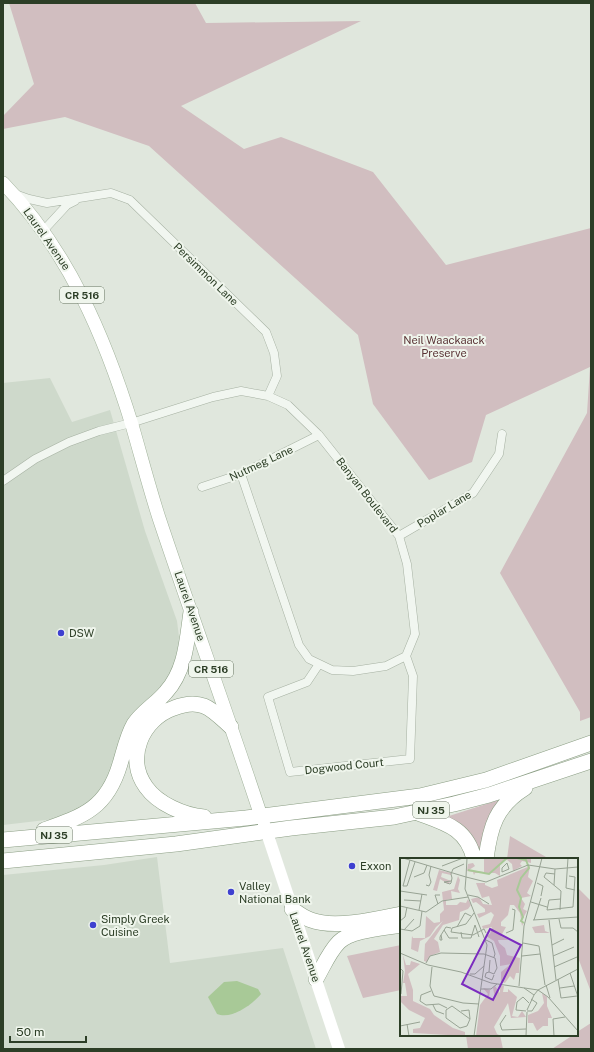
<svg xmlns="http://www.w3.org/2000/svg" width="594" height="1052" viewBox="0 0 594 1052" font-family="'Public Sans',sans-serif">
  <style>
    .built { fill: #ced9cb }
    .green { fill: #d1bec0 }
    .water { fill: #a8c997 }
    .lines { fill: none; stroke-linecap: round; stroke-linejoin: round }
    .street-casing { stroke: #a6b1a2; stroke-width: 9 }
    .primary-casing { stroke: #a2b39c; stroke-width: 14 }
    .highway-casing { stroke: #8b9e84; stroke-width: 16 }
    .street { stroke: #f1f6f0; stroke-width: 8 }
    .secondary { stroke: #fff; stroke-width: 12 }
    .primary { stroke: #fff; stroke-width: 13 }
    .highway { stroke: #fff; stroke-width: 15 }
    .poi-dot { fill: #3e40d0; stroke: #eff5ec; stroke-width: 1.5 }
    .labels { text-anchor: middle; dominant-baseline: central; stroke-width: 4; stroke-linejoin: round; paint-order: stroke }
    .shield { fill: #eff5ec; stroke: #667561; stroke-width: 1 }
    .shield-label { font-size: 10px; font-weight: bold; fill: #2c3e26 }
    .street-label { font-size: 11px; fill: #2c3e26; stroke: #eff5ec }
    .park-label { font-size: 11px; fill: #5a3335; stroke: #eff5ec }
    .poi-label { font-size: 11px; fill: #2c3e26; stroke: #eff5ec; text-anchor: start }
    .inset-river { fill: none; stroke: #a8c997; stroke-width: 2 }
    .inset-road { fill: none; stroke: #98a394; stroke-width: 1 }
    .view { fill: #7b2cbf; fill-opacity: 0.15; stroke: #7b2cbf; stroke-width: 2 }
    .inset-edge { fill: none; stroke: #2c3e26; stroke-width: 2 }
  </style>
  <rect width="100%" height="100%" fill="#e0e7dd"/>
  <path class="built" d="M50,378L72,422L110,410L145,531L177,621L179,637L178,655L174,668L107,783L90,804L63,818L3,825V383Z
    M157,857L170,963L283,948L316,1049H3V875L104,865Z"/>
  <path class="green" d="M9,3H195L206,23L361,21L181,106L244,149L281,137L373,172L446,265L591,228V717L580,721V712L500,573L587,413L590,367L486,415L472,462L429,480L373,404L358,335L149,146L65,117L3,129V116L34,84Z
    M499,800L482,859L449,818V816Z
    M510,836L546,857L548,859H507Z
    M577,887L591,901V992L577,955Z
    M401,945V990L363,998L347,956Z
    M591,1023V1049H552L573,1035H577V1032Z
    M466,1035H500L503,1049H468Z"/>
  <path class="water" d="M237,981L258,989L261,994C252,1005 231,1020 217,1014L208,997L224,982Z"/>
  <g class="lines">
    <defs>
      <path id="street" d="M15,194L29,199L47,203L111,193L130,200L266,332L274,353L277,376L268,396
        M43,231L67,205L75,201
        M3,481L35,459L69,442L99,431L131,423L213,397L241,391L268,396L288,405L319,435L399,536L407,564L415,634L406,656L386,666L353,671L332,670L309,659L299,645L241,474
        M202,487L241,474L319,435
        M399,536L473,493L499,454L502,434
        M319,664L307,682L268,697L290,772L410,759L413,676L406,656"/>
      <path id="primary" d="M3,183C68,250 105,337 132,425C141,456 149,487 159,518C192,617 228,716 261,816"/>
      <path id="highway" d="M418,813C445,823 467,828 474,859
        M204,817C184,815 158,804 146,787C125,758 142,719 174,708C184,704 194,702 204,706C214,710 222,719 231,727
        M44,830C84,816 107,808 120,764C124,751 127,736 134,724C143,711 156,704 166,692C186,670 187,639 191,612
        M3,840L246,818L420,796L486,780L591,743
        M486,859C490,827 496,806 525,788
        M3,861L176,844L291,828L394,817L454,804L489,795L591,761
        M292,909C298,913 304,918 311,920C334,929 377,919 401,914
        M316,979C323,967 329,952 339,942C351,930 384,928 401,925"/>
    </defs>
    <use href="#street" class="street-casing"/>
    <use href="#primary" class="primary-casing"/>
    <use href="#highway" class="highway-casing"/>
    <use href="#street" class="street"/>
    <path class="secondary" d="M264,824L339,1049"/>
    <use href="#primary" class="primary"/>
    <use href="#highway" class="highway"/>
  </g>
  <g class="poi-dot">
    <circle cx="61" cy="633" r="4"/>
    <circle cx="352" cy="866" r="4"/>
    <circle cx="231" cy="892" r="4"/>
    <circle cx="93" cy="925" r="4"/>
  </g>
  <g class="labels">
    <g class="shield">
      <rect x="60" y="287" width="44" height="16" rx="3"/>
      <rect x="189" y="661" width="44" height="16" rx="3"/>
      <rect x="413" y="802" width="36" height="16" rx="3"/>
      <rect x="36" y="827" width="36" height="16" rx="3"/>
    </g>
    <g class="shield-label">
      <text x="82" y="295">CR 516</text>
      <text x="211" y="669">CR 516</text>
      <text x="431" y="810">NJ 35</text>
      <text x="54" y="835">NJ 35</text>
    </g>
    <g class="street-label">
      <text transform="translate(47 239) rotate(55)">Laurel Avenue</text>
      <text transform="translate(206 274) rotate(44)">Persimmon Lane</text>
      <text transform="translate(261 463) rotate(-25)">Nutmeg Lane</text>
      <text transform="translate(367 495) rotate(52)">Banyan Boulevard</text>
      <text transform="translate(444 509) rotate(-31)">Poplar Lane</text>
      <text transform="translate(190 606) rotate(71)">Laurel Avenue</text>
      <text transform="translate(344 766) rotate(-6)">Dogwood Court</text>
      <text transform="translate(305 947) rotate(71)">Laurel Avenue</text>
    </g>
    <g class="park-label">
      <text x="444" y="340">Neil Waackaack<tspan x="444" dy="13">Preserve</tspan></text>
    </g>
    <g class="poi-label">
      <text x="69" y="633">DSW</text>
      <text x="360" y="866">Exxon</text>
      <text x="239" y="886">Valley<tspan x="239" dy="13">National Bank</tspan></text>
      <text x="101" y="919">Simply Greek<tspan x="101" dy="13">Cuisine</tspan></text>
    </g>
  </g>
  <g transform="translate(400 858)">
    <rect width="178" height="178" fill="#e0e7dd"/>
    <path d="M84,0H134V1H131V5L122,3L120,6L122,8L113,13L112,6L106,1L100,5V18L95,15H75L74,17L73,14L67,13L68,6L73,5L75,8L69,12L84,14ZM130,8L128,19L133,23L127,35L131,38L121,40L125,46L123,51L127,53L122,62L123,66L122,68L120,55L114,47H110L108,57L101,64V68L106,69L101,78L109,82H98L99,85L105,90L107,97L120,100L119,115H116L114,122L110,118L105,125L101,124V114L111,106L100,108V98L94,83L86,78L90,76L92,69L83,71L82,68L90,66L94,57L91,54L79,60L77,56L85,54V51L76,44L73,45L71,41L79,39L83,46L92,47L89,38L82,40L76,25H85V27L92,30L98,28L97,22ZM39,12L51,15V17L42,15L41,19L51,23L48,26L40,21L37,33L33,32ZM58,18L60,22L58,31L60,35L51,33L52,41L46,42V47H57L60,44L66,45L68,41L71,47L68,51L60,54L59,62L43,67L34,81L38,84L40,94L30,98L27,104L24,103L25,86L43,63L36,69L30,78L20,83L18,94L11,91L12,78L13,80H25L26,58L34,65L40,64V56L44,52L42,34L54,31ZM144,67L145,73L150,75H135L132,69ZM3,97L6,107H10L11,103L20,106L8,116L13,132V143L30,151L34,157L53,170L65,174V178L13,175V171L20,170L25,160L9,152L0,143V138H7L5,125H3L5,113ZM100,127L104,128L103,134H108V131L117,139L112,158L118,159L122,153L126,159L111,160L108,145L94,169L97,176L101,178H76L80,147L88,136L83,130L90,132L89,140H95L93,130L95,128L100,135ZM142,135L147,139V148L152,160H148V168H143L137,173L133,165H128V157L138,153L144,145Z" fill="#d1bec0"/>
    <path class="inset-river" d="M117,0L126,2L129,10L121,20L117,32L121,40L119,49L123,59L121,63L124,65M68,12L89,16L107,0"/>
    <path class="inset-road" d="M3,0L66,19L65,31L87,87L74,178M67,0L66,19L86,24L128,7L155,11L178,9M168,0L166,30L175,32M10,2L3,28H7L15,4M107,5L109,11L102,14V10ZM42,8L63,0M155,16L146,15L144,19L161,33L160,52M14,19L24,15L27,7M51,23L44,24L50,26L51,25L52,20L51,16L53,11L64,6M137,25L143,28L141,38M26,27L29,28L31,24L29,17L31,8M154,27L155,11M0,33L27,37M68,37L78,39L89,46M161,41L149,42L147,52L173,49L175,19L169,18M4,42L21,43M131,44L147,49M38,46L35,37H40M0,48L26,54L42,43L68,39M19,52L22,36M74,55L66,66L52,70L51,74L73,77L84,71L86,75M159,61L161,70H173L178,74M133,62L178,59M134,62L141,40M149,62L156,122M0,63L5,59L7,49M57,69L65,55L71,58M0,71L12,73L20,68L22,53M4,72L14,61M44,72L49,80H58M61,74L62,80H71L75,67L79,79M106,75L113,72L115,52L112,51M41,77L46,69L51,70M41,77L42,82H40V79ZM86,82L92,85L95,96L94,99M123,85L139,88L145,127M152,87L164,81M0,95L28,107L61,114L91,125L138,132L148,139L178,173M122,98L140,96M153,98L174,89M26,105L30,98L41,95L84,96L95,100L97,110L94,116L89,114L90,102M32,109L30,128L34,138L63,145L79,146M154,109L177,99M0,110L3,113L1,136M89,114L86,115L85,119L92,122L94,117M170,115L178,139M70,116H75L84,108M158,121L161,140L177,138M146,127L150,140M119,128L124,68L142,0M124,130L134,137L138,132M160,130L174,128M81,131H91L97,126M138,132L178,111M31,133L21,137L20,143L26,147L39,146L47,150M33,147L36,153L44,156M52,148L70,161L67,168L60,170L46,160V152ZM127,152L134,137M61,153L69,152L70,161M126,153L116,152L117,144L123,139L129,145M127,153H132L137,145L131,141M106,157L100,166L102,172L126,171M7,166L9,178M0,168L20,164M126,178L127,154M154,178L153,161L165,159"/>
    <path class="view" d="M90,71L121,87L93,142L62,126Z"/>
    <rect width="178" height="178" class="inset-edge"/>
  </g>
  <rect width="594" height="1052" fill="none" stroke="#2c3e26" stroke-width="8"/>
  <path d="M10 1036v6h76v-6" fill="none" stroke="#2c3e26" stroke-width="2"/>
  <text x="16" y="1036" font-size="12" fill="#2c3e26" stroke="#eff5ec" stroke-width="3" paint-order="stroke">50 m</text>
</svg>
